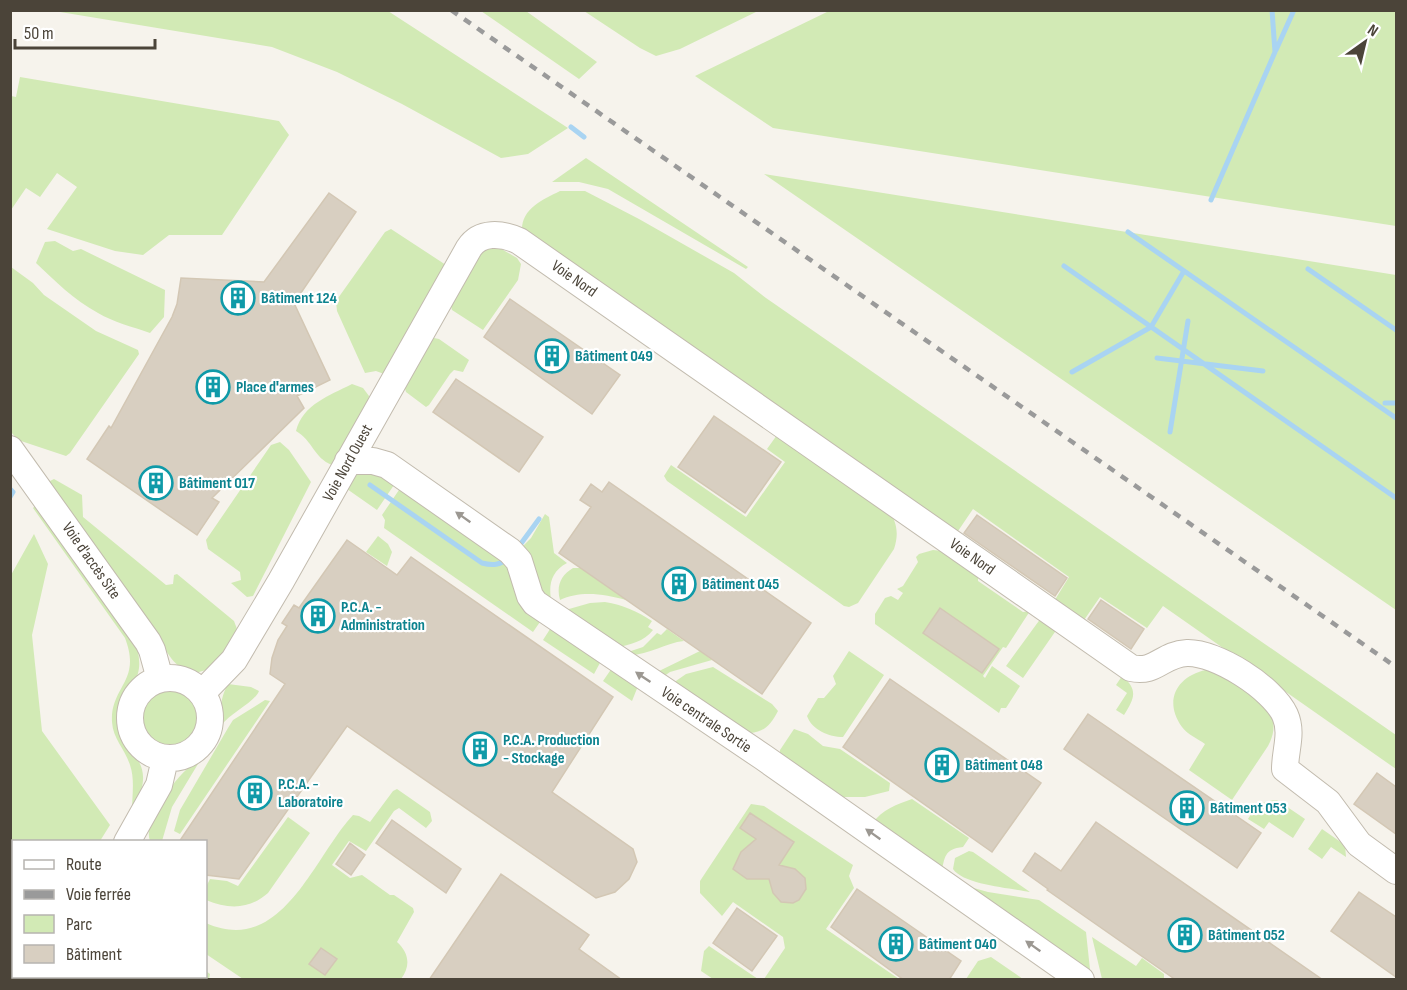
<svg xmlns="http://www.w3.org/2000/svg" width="1407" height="990" viewBox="0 0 1407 990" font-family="'Sofia Sans Condensed',sans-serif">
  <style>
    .green { fill: #d2eab5 }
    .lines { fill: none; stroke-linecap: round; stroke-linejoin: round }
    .stream { stroke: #a9d4f2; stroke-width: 5 }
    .building { fill: #d8cfc1; stroke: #d3c7b4; stroke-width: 1.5 }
    .minor-casing { stroke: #c2bbae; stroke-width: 28 }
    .minor { stroke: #fff; stroke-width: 26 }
    .rail { stroke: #9a9a9a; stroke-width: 4.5; stroke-dasharray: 8 8; stroke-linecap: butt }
    .oneway { fill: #9c9892 }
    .labels { text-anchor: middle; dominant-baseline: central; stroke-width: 4.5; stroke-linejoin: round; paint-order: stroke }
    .street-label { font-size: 16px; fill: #4b4439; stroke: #fff }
    .culture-label { font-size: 16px; font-weight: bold; fill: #0d838f; stroke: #fff; text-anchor: start }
  </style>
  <rect width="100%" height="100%" fill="#f6f3ec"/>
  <path class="green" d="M54,11H388L568,128L528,154L501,158L402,104L337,72L272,47Z
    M481,11H526L597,62L579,79Z
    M584,11H758L680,49L656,56L640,48Z
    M829,11H1396V226L773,128L695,76Z
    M20,77L279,121L289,135L222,235H169L143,255L115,251L47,229L77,187L57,173L40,197L26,188L11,210V96L16,97Z
    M586,158L748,267L746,269L608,189L579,182H552Z
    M764,174L1396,275V610Z
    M560,191H585L639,219L734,273L766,298L1396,735V769L1163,606L1147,628L1100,597L1082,623L1053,603L1069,577L973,509L956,534L522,231C521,209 542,200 560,191Z
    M391,229L446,265L384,374L376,371L365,373L337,311L336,301L385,232Z
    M55,241L73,251L81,249L165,290L164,317L150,333C133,327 113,322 98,313C74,300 55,281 36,263L45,242Z
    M498,247L517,258L521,264L518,280L483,330L452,310L450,303L481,253L490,248Z
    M11,267L33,283L44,295L96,331L138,350L139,354L70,453L66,456L18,440L11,432Z
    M434,338L439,339L469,360L463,372L454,370L450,374L429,405L426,407L406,392L404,385L430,340Z
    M352,384L363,388L369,396L368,403L332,465C314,458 313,441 296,431C303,404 329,396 352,384Z
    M777,435L889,510C897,523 899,534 894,549L858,603L849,607L844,606L667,481L664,476L671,465L746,517L785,462L767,449Z
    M280,442L289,450L311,482L253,596L247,597L231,583L241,580L240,572L208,549L206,540L271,445Z
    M363,469L396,482L377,510L347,489L356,471Z
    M54,479L82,495L83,517L166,585L173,584L174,575L177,574L234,621L237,629C232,647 211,679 188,671C173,666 165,649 158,636L51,486L50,481Z
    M401,487L504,557L542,619L533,632L384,528L385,520L382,515Z
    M35,506L40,507L137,645C138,652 140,661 139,668C137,686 121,697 121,716C119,759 163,756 132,811C132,796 135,779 130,765C125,749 113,739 112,722C110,686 142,682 125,638L33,508Z
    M545,514L549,517L554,553L567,563C550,572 548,587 552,604L541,595L521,548L531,538Z
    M34,534L48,564L32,635L42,731L110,825L100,841L14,842V976L21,977L20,979H11V575Z
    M378,536L388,544L392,552L387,566L366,552Z
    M933,550L942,551L978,573V581L1023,612L1030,611L1006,648L1003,647L983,676L985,678L992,666L1020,686L1006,708H1001L999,713L875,624V614L885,598L891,596L898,600L903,593L897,589L903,586L918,562L916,557L919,554Z
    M573,568H581L626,600C605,594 580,590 560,600C556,586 561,575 573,568Z
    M605,602C623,605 637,611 652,621L648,627L653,630C644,642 630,644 616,648L562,611L590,603Z
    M1041,618L1057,629L1023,678L1006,666Z
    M552,626L601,661L594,674L543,640Z
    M667,629L684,641C663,643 643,659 622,654L643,647L657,633L661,635Z
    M700,651L712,660L670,672L660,679L657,672Z
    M849,651L884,675L843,737C829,737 812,730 807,716L818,698H824L836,684L833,676Z
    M713,667L772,704L778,711C771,724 765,732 750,733L673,683L686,674Z
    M612,668L638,686L632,701L603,681Z
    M1206,670C1223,674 1264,699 1271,715C1276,725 1273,737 1268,746L1232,800L1189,770L1205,744C1198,739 1187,734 1182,727C1163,701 1177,676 1206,670Z
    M1122,676C1139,690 1134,699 1124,715L1116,710L1127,693L1116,685Z
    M228,684L251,687L259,691C255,702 230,713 221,726C220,711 220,698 228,684Z
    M137 717a33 33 0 1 1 66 0a33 33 0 1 1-66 0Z
    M265,700L270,701L180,834L174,831L180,810L228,728L233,720Z
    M794,729L808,734L823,746L840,749L890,783L889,791L865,797H840L780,757V750Z
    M204,754L172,807L162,841H150C141,816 184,768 204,754Z
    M397,789L430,812L432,821L426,828L399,808L394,811L366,851L349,841L332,865L350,878L362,875L390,895H394L413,908L414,912L397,942C409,953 411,966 401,979H243L206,954V923C282,957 313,858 353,815L359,816L370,822L393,791Z
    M912,799L969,838L963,847C944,849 945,857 941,874L873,823C881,810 898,804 912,799Z
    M1277,800L1305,819L1293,838L1269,822L1264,829L1248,819C1256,806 1262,801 1277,800Z
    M751,804L764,806L853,865L849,876L854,888L826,929L899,979H764L785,948L783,937L733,902L722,916L700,893V881Z
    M288,817L310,833L268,893C249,910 228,909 206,900V887L210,879L227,881L238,886Z
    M1322,829L1345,845L1346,857L1331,847L1322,859L1308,849Z
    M969,851L973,852L1030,892C1011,888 964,885 953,869L955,858Z
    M952,882L988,892L1039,900L1086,932L1091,979Z
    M1092,937L1136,966L1142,958L1164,974V979H1102Z
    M709,946L758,979H713L701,971L704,951Z
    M991,957L1023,979H966L978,961Z
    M206,971L210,974L209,979H119L121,976H206Z"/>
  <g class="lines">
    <path class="stream" d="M1276,50L1294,10
      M571,127L584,137
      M1211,200L1275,52L1272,10
      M1128,232L1396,418
      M1064,266L1396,498
      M1308,269L1396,330
      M1157,358L1263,371
      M1072,372L1151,327L1184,271
      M1385,403H1396
      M1170,432L1188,321
      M370,485L482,563C493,566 500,565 508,558
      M10,489L13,492L10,497
      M517,549L539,519"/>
  </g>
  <path class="building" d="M329,193L356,212L294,303L330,380L297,396L304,408L212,498L219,502L197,535L87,459L109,426L111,428L172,317L177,304L181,278L264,282Z
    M510,299L620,375L592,414L484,337Z
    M456,379L543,437L519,472L433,412Z
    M714,416L781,462L745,513L678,467Z
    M609,482L811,623L762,694L559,553L591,507L580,500L591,484L602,492Z
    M977,515L1067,578L1055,596L964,533Z
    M347,540L397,575L411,557L613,697L552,792L633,849L637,862L629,879L615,892L596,898L347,726L239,879L206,875V842H179L285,684L270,674L272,658L278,640L287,626L282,623L294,605L299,608Z
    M1101,600L1144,629L1131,649L1088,619Z
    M940,608L999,649L982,673L923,633Z
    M890,679L1041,783L992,852L843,747Z
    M1088,714L1261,833L1237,868L1064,749Z
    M1377,773L1396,787V834L1354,804Z
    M750,813L794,842L779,865L795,869L805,878L806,889L799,900L793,903L781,902L773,893L769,879H747L733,869L741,852L756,839L740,828Z
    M392,820L461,869L446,893L376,843Z
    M1096,822L1323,980H1176L1047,890L1048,889L1023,871L1035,853L1061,871Z
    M350,843L365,855L351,875L336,864Z
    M501,874L589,935L579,949L622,980H429Z
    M857,889L961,961L949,980H904L831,927Z
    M1359,892L1396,917V977L1331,931Z
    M737,908L777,936L752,971L713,943Z
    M321,948L337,959L325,975L309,964Z"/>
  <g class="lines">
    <defs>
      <path id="minor" d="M10,449L148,642L152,650L160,679
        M348,461H373L387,465L510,551L519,561L530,596L535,603L763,757L1081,980
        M130 718a40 40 0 1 1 80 0a40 40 0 1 1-80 0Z
        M202,693L234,660L281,581L469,248C480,231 502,233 519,241L1131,668C1156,674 1162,654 1187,653C1216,652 1273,688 1285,715C1293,733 1285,750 1285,769L1328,802L1359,844L1396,871
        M127,842L159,785L165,759
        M40,980L42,976"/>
    </defs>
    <use href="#minor" class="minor-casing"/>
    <use href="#minor" class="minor"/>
    <path class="rail" d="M451,10L1396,667"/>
  </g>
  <defs><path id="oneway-solid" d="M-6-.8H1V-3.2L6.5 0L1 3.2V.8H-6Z" transform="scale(1.5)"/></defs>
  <g class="oneway">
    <use href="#oneway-solid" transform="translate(463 517) rotate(-145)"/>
    <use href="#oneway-solid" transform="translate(643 677) rotate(-146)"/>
    <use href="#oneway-solid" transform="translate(873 834) rotate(-145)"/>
    <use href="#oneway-solid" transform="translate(1033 946) rotate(-145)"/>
  </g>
  <defs>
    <symbol id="building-ring" viewBox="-11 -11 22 22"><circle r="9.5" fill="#fff" stroke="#0f9aa8" stroke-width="1.5"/><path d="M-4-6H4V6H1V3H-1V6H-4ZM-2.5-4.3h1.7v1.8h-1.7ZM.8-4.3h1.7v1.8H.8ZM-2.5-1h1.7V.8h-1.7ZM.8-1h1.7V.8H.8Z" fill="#0f9aa8"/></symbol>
  </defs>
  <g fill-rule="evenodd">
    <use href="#building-ring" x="219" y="279" width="38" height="38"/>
    <use href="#building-ring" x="533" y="337" width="38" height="38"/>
    <use href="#building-ring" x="194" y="368" width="38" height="38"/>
    <use href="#building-ring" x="137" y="464" width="38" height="38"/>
    <use href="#building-ring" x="660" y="565" width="38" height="38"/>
    <use href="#building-ring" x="299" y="597" width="38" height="38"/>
    <use href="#building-ring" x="461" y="730" width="38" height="38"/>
    <use href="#building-ring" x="923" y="746" width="38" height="38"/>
    <use href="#building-ring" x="236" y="774" width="38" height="38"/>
    <use href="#building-ring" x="1168" y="789" width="38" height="38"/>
    <use href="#building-ring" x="1166" y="916" width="38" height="38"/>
    <use href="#building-ring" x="877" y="925" width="38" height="38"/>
  </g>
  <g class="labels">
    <g class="street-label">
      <text transform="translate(574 279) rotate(35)">Voie Nord</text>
      <text transform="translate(348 463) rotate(-61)">Voie Nord Ouest</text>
      <text transform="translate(972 557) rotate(35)">Voie Nord</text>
      <text transform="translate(91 561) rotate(55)">Voie d'accès Site</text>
      <text transform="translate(706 720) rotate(34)">Voie centrale Sortie</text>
    </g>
    <g class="culture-label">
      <text x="261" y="298">Bâtiment 124</text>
      <text x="575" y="356">Bâtiment 049</text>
      <text x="236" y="387">Place d'armes</text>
      <text x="179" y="483">Bâtiment 017</text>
      <text x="702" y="584">Bâtiment 045</text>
      <text x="341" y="607">P.C.A. -<tspan x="341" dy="18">Administration</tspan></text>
      <text x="503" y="740">P.C.A. Production<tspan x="503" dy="18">- Stockage</tspan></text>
      <text x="965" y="765">Bâtiment 048</text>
      <text x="278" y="784">P.C.A. -<tspan x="278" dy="18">Laboratoire</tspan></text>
      <text x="1210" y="808">Bâtiment 053</text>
      <text x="1208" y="935">Bâtiment 052</text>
      <text x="919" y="944">Bâtiment 040</text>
    </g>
  </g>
  <rect width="1407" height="990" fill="none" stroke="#4b4439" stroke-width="24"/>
  <rect x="12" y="840" width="195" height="138" fill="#ffffff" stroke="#b7b4b0" stroke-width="1.5"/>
  <rect x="24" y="860" width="30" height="9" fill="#ffffff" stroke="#b7b4b0" stroke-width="1.5"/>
  <text x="66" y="870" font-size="18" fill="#4b4439">Route</text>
  <rect x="24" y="890" width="30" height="9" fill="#9a9a9a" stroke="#b7b4b0" stroke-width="1.5"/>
  <text x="66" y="900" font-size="18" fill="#4b4439">Voie ferrée</text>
  <rect x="24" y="915" width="30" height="18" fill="#d2eab5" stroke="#b7b4b0" stroke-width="1.5"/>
  <text x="66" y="930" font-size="18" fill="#4b4439">Parc</text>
  <rect x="24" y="945" width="30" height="18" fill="#d8cfc1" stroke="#b7b4b0" stroke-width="1.5"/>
  <text x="66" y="960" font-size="18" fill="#4b4439">Bâtiment</text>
  <g transform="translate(1365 42) rotate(34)" stroke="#ffffff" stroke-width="4.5" paint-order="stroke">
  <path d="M0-4.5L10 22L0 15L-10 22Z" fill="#4b4439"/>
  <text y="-9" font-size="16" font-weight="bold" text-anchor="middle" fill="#4b4439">N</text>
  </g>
  <path d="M15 39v9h140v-9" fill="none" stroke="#4b4439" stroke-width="3"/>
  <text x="24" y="39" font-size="18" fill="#4b4439" stroke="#ffffff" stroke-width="4.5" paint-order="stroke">50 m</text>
</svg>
